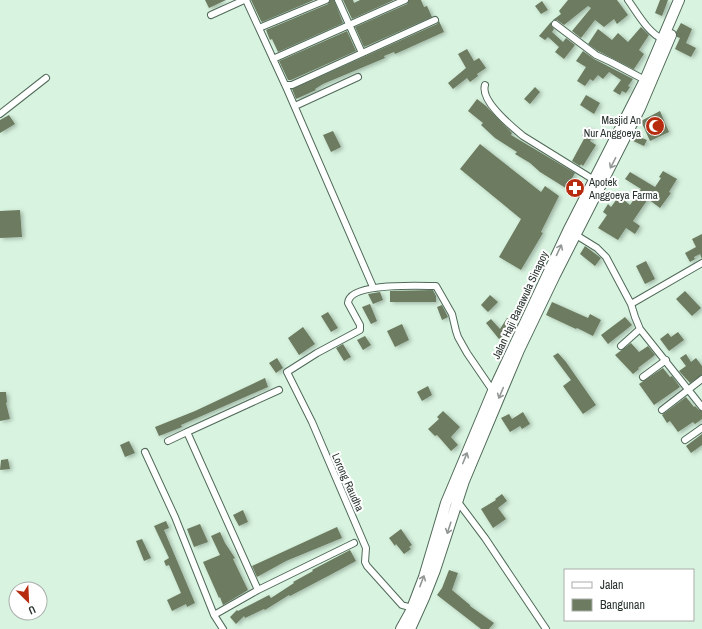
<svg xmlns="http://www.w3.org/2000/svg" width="702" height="629" viewBox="0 0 702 629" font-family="'Archivo Narrow',sans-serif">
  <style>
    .building { fill: #6d7c60; filter: url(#shadow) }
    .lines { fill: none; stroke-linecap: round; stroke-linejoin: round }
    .minor-casing { stroke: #516a59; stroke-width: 8 }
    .trunk-casing { stroke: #516a59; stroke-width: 12 }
    .minor { stroke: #fff; stroke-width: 6 }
    .trunk { stroke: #fff; stroke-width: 10 }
    .oneway { stroke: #939895 }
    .labels { text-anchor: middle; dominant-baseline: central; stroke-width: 4; stroke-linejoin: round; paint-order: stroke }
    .poi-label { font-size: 11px; fill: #27322b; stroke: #fff; text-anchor: end }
    .street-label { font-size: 11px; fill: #27322b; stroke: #fff }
  </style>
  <defs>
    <filter id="shadow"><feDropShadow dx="2.5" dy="1.5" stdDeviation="2" flood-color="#0004"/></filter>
  </defs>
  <rect width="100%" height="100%" fill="#d8f4e0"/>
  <path class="building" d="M205,0H226L209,8Z
    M251,0H314L262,22L261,21Z
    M330,0H334L343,23L278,52L272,39L270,40L266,30L328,4Z
    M343,0H353L354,3L360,0H394L352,19Z
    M409,0H421L424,7L427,6L432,17L364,47L355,27L407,4Z
    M568,0H617L628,15L617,24L614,19L604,27L595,20L581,38L572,31L591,8L588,6L564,25L557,20H553L561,14L559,11Z
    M660,0H668L662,16L655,13Z
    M542,1L548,10L541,14L535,6Z
    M439,21L444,32L404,50L395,54L394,52L384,56L385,58L323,84L315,89L316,90L296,99L292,89L437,24Z
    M551,22V25L554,29L552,32L563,42L566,38L575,45L564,59L555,52L559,47L548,37L545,40L539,36Z
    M681,23L692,29L686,43L696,48L691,57L675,49L680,38L677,37L676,32Z
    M641,27L649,35L639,50L644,54L634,69L637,71L598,51L588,44L598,29L612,40L618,33L628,42Z
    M347,31L356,51L291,80H288L279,61Z
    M467,49L474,61L479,58L486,68L477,74L478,76L470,82L467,78L453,89L448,83L466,68L458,54Z
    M583,51L594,59L633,79L628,86L630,87L626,93L622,91L620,95L613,91L621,80L609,72L603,79L598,75L593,81L590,79L585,86L577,81L586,67L576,61Z
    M535,87L540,92L530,104L524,99Z
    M586,95L600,103L594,114L580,105Z
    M477,99L486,106L512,133L511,135L575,173L571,180L582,187L577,195L540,172L530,163L515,154L517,152L495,138L481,125L483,123L468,111Z
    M660,111L669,132L650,141L641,121Z
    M9,115L15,124L0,133V120Z
    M587,127L595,132L590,141L596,145L583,166L581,164L580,166L572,161L585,137L582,136Z
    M333,131L341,147L331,152L323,135Z
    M634,135L647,140L644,146L631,140Z
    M480,144L541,192L545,186L559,196L541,232L543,233L521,270L499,257L521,219L460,169Z
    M663,171L677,179L669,192L671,193L660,208L648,199L633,221L640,226L635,234L626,228L618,240L598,228L607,215L603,212L608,204L611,207L619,196L630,205L641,189L625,179L630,172L655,187L661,178L659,177Z
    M20,210L22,237L0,238V211Z
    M702,234V259L700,254L694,257L695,259L690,262L685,253L696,247L692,239Z
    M585,246L601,258L595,266L580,254Z
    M646,261L655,279L645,284L636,266Z
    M433,290L436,296V302H390V291Z
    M685,291L701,308L692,316L676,299Z
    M380,292L383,300L373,304L368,294Z
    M490,295L498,302L488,312L481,305Z
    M552,302L588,318L590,314L601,320L593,336L577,328L576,329L546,315Z
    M370,304L377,321L371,324L362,307Z
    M442,305L448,317L442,320L437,307Z
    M328,312L338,328L331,332L321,316Z
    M625,317L632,325L608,344L601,335Z
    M507,318L517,324L512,330H511L499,339L486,323L491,319L500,329Z
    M402,324L409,340L395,347L387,331Z
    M303,327L315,344L299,355L288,338Z
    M678,332L684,340L669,351L660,339L668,333L671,337Z
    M365,336L371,345L363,350L357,340Z
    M631,343L639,352L648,346L655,355L638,368L639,369L633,374L615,355Z
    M343,344L351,357L344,361L336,348Z
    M558,353L566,362L596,405L583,414L563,386L571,380L553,356Z
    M686,354L691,362L696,358L702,366V375L690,383L679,371L686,366L680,358Z
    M277,358L283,368L276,373L269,363Z
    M663,368L670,377L672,376L680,387L654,405L639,384Z
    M265,378L268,387L181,425L182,427L159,436L155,427L195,411Z
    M428,386L432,395L422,401L417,392Z
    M0,392H6L7,402L6,403L10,419L0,421Z
    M686,397L694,407L695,406L699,410L702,411V419L695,424L693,422L678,432L670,421L667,423L662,415Z
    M443,411L460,427L451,437L458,445L451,451L437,435L435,436L428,429L439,419L437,417Z
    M523,412L530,424L522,429L520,426L510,432L501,418L509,414L512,419Z
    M702,434V445L691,453L686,446Z
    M129,441L135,453L125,457L120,445Z
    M8,459L10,469L0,470L1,460Z
    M502,494L507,501L498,508L506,519L493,528L481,509L496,500L495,499Z
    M243,510L248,522L239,526L233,515Z
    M166,521L169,528L164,530L195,603L187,607L186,604L172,611L167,600L181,593L169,565L166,566L164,561L169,558L154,526Z
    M200,524L208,542L194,547L187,529Z
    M337,527L342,538L286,561L257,577L252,566Z
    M401,529L412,545L409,547L411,549L404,554L396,544L395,546L389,538Z
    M220,532L225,543L235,558L233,559L248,590L223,605L220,597L219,598L203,562L220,555L211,536Z
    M142,539L151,558L144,561L136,541Z
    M350,550L356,561L330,575L290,596L289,595L265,610L264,609L245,618L244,616L236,624L230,617L237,610L238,611L269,595L271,598L294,583L293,582L313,571L312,570Z
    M449,570L458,573L452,590L470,605V606L494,623L489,629H481L437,595L442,588Z"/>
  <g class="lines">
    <defs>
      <path id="minor" d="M246,0L287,89L373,287
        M338,0L362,53
        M628,0C638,14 648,33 664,40
        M211,15L244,0
        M555,24L596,55L611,62L645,80
        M259,28L326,0
        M273,59L405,0
        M286,85H292L435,20
        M485,85C480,101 511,126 523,136L594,180
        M295,106L358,77
        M0,114L46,78
        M576,235L597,248L606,257L631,304L635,317L640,329L702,407
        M631,304L702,263
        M621,346L640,329
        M643,377L666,360
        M662,410L702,379
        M685,440L702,428
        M168,441L187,432
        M145,452L175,517L214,615L223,629
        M458,502L485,538L546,629
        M258,590L187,432L279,390
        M412,608L402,605L367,566L365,562L366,548L312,422L287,372L317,353L360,330V325L348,303C349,282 420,286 436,286L452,314L456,331L458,337L467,353L493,391
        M214,615L258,590L354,543"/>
      <path id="trunk" d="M401,629L411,611L424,577L446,503L493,391L568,231L645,80L679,0
        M410,629L424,598L435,570L464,481L519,350L555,275L640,108L671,35"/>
    </defs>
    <use href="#minor" class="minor-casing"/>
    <use href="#trunk" class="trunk-casing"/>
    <use href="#minor" class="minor"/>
    <use href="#trunk" class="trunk"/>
  </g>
  <defs><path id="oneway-shaft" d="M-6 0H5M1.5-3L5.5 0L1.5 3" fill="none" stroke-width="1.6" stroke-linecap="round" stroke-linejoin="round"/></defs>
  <g class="oneway">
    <use href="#oneway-shaft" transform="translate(613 163) rotate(117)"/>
    <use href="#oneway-shaft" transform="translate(559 250) rotate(-65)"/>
    <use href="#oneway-shaft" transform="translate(501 393) rotate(113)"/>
    <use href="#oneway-shaft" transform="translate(465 458) rotate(-68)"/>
    <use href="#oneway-shaft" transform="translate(449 528) rotate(108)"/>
    <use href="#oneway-shaft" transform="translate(422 581) rotate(-69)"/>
  </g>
  <defs>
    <symbol id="mosque-disc" viewBox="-11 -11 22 22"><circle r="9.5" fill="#b72c0f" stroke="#fff"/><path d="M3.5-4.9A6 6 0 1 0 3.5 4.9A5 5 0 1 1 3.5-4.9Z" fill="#fff"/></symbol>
    <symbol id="pharmacy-disc" viewBox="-11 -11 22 22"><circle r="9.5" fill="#b72c0f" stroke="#fff"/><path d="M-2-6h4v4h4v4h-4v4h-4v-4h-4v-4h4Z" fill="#fff"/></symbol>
  </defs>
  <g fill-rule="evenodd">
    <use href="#mosque-disc" x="644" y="115" width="22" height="22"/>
    <use href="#pharmacy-disc" x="564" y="177" width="22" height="22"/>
  </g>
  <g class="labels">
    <g class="poi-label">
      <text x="641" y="120">Masjid An<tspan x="641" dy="13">Nur Anggoeya</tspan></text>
      <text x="589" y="182" text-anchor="start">Apotek<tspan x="589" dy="13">Anggoeya Farma</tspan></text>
    </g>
    <g class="street-label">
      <text transform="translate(520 305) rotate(-65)">Jalan Haji Banawula Sinapoy</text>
      <text transform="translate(348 482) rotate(66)">Lorong Raudha</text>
    </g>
  </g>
  <rect x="564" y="569" width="130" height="52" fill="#ffffff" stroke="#a9adaa"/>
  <rect x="572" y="582" width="20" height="6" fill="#ffffff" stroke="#a9adaa"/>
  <text x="600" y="589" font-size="12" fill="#27322b">Jalan</text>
  <rect x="572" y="599" width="20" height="12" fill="#6d7c60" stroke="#a9adaa"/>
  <text x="600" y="609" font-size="12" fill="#27322b">Bangunan</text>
  <g transform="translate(28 601) rotate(156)"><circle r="19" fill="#ffffff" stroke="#a9adaa"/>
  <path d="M0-3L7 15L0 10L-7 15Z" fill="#b72c0f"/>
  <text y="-6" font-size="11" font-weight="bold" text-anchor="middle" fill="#27322b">U</text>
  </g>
</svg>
